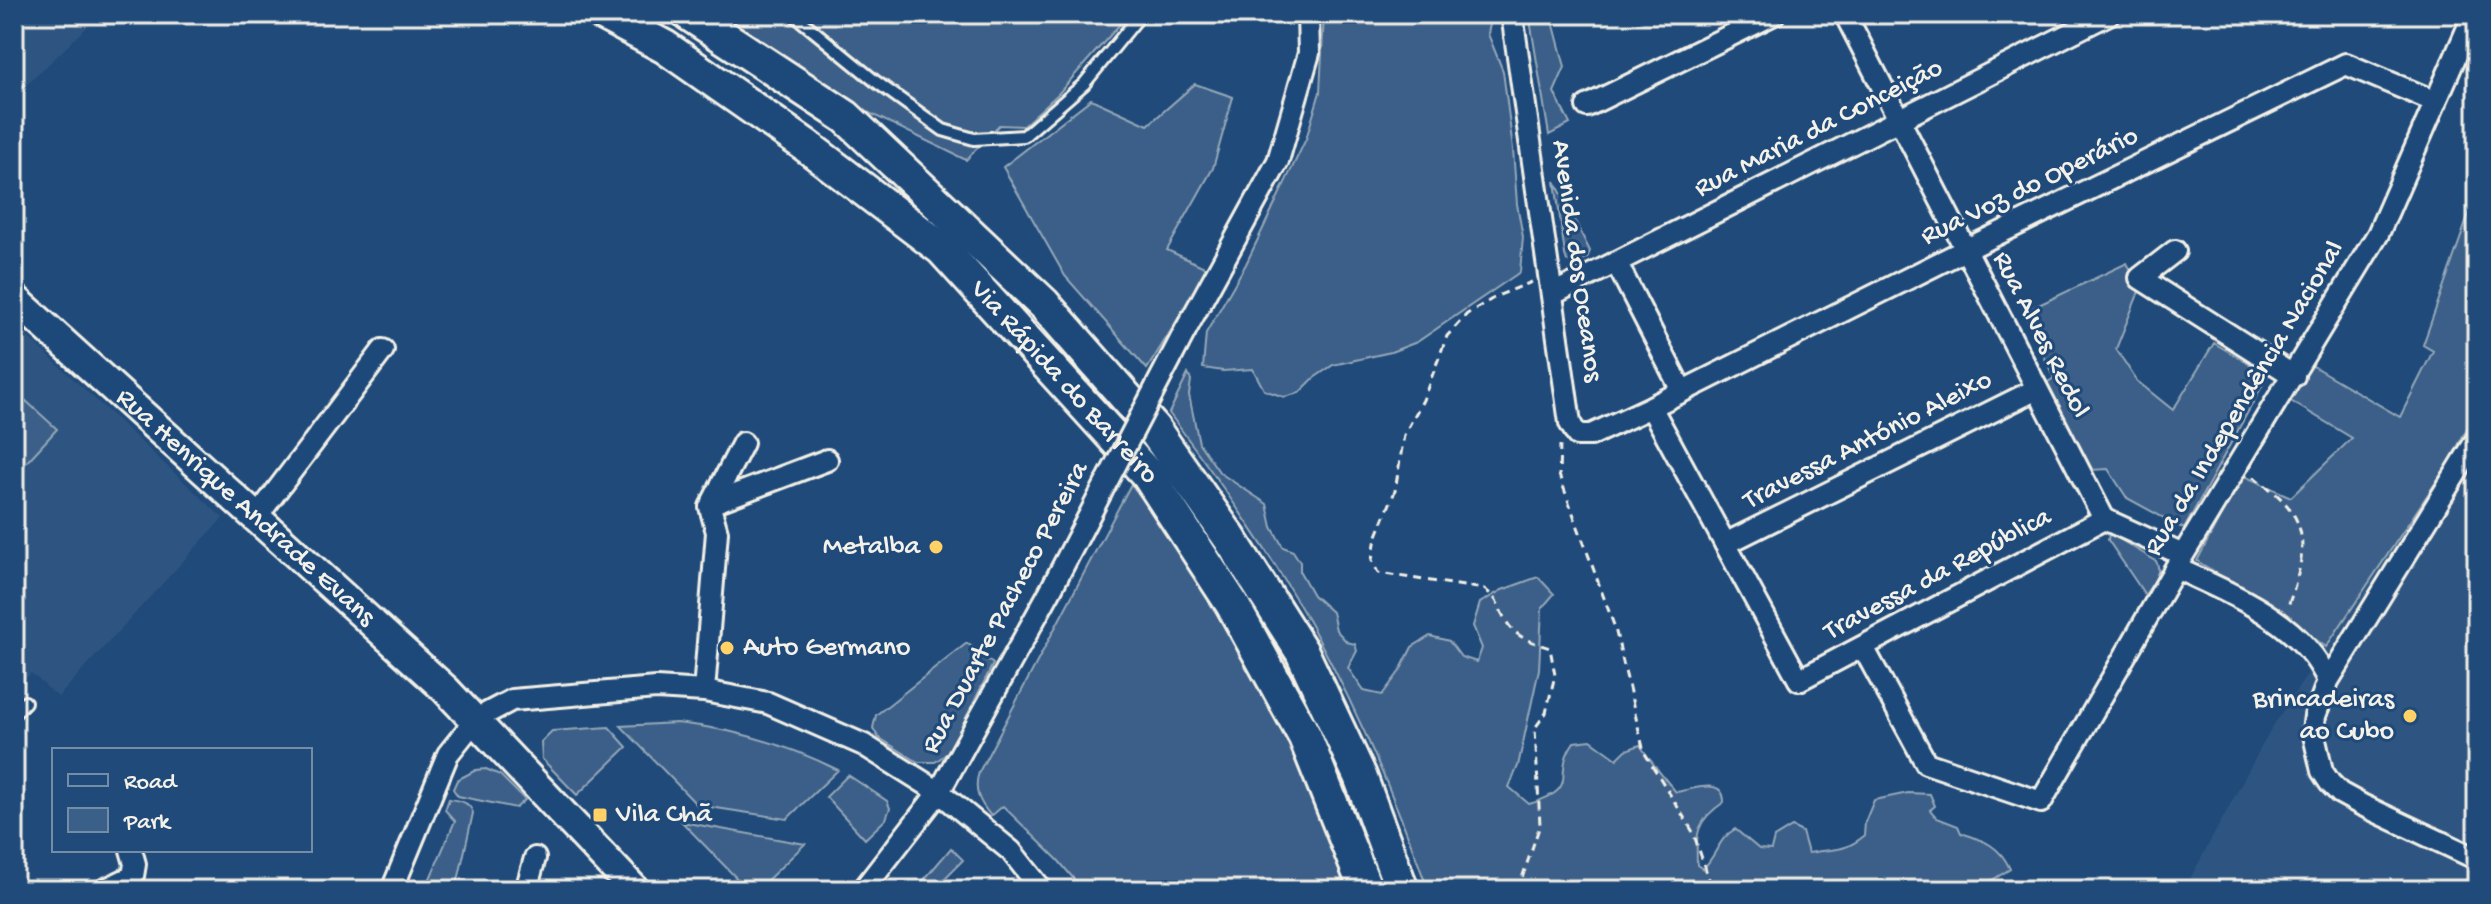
<svg xmlns="http://www.w3.org/2000/svg" width="2491" height="904" viewBox="0 0 2491 904" font-family="'Gochi Hand',sans-serif">
  <style>
    .built { fill: #2d5581 }
    .green { fill: #3a5f88; stroke: #97a8b8; stroke-width: 2 }
    .lines { fill: none; stroke-linecap: round; stroke-linejoin: round }
    .service-casing { stroke: #f4f1e8; stroke-width: 16 }
    .minor-casing { stroke: #f4f1e8; stroke-width: 26 }
    .secondary-casing { stroke: #f4f1e8; stroke-width: 34 }
    .trunk-casing { stroke: #f4f1e8; stroke-width: 38 }
    .path { stroke: #f4f1e8; stroke-width: 3; stroke-dasharray: 8 6; stroke-linecap: butt }
    .service { stroke: #1f4a7a; stroke-width: 10 }
    .minor { stroke: #1f4a7a; stroke-width: 20 }
    .secondary { stroke: #1f4a7a; stroke-width: 28 }
    .trunk { stroke: #1f4a7a; stroke-width: 32 }
    .minor-bridge-casing { stroke: #f4f1e8; stroke-width: 26; stroke-linecap: butt }
    .minor-bridge { stroke: #1f4a7a; stroke-width: 20 }
    .poi-dot { fill: #ffd166; stroke: #1f4a7a; stroke-width: 3 }
    .labels { text-anchor: middle; dominant-baseline: central; stroke-width: 6; stroke-linejoin: round; paint-order: stroke }
    .street-label { font-size: 28px; fill: #f4f1e8; stroke: #1f4a7a }
    .poi-label { font-size: 28px; fill: #f4f1e8; stroke: #1f4a7a; text-anchor: end }
  </style>
  <rect width="100%" height="100%" fill="#1f4a7a"/>
  <filter id="ink" filterUnits="userSpaceOnUse"><feTurbulence type="fractalNoise" baseFrequency=".0125" numOctaves="2"/><feDisplacementMap in="SourceGraphic" scale="16" xChannelSelector="R" yChannelSelector="G"/><feConvolveMatrix kernelMatrix="1 2 1 2 8 2 1 2 1" color-interpolation-filters="sRGB"/></filter>
  <g filter="url(#ink)">
    <path class="built" d="M14,14H101L14,97Z
      M14,324L223,518L58,697L31,673L14,691Z
      M2477,409V890H2184L2272,727L2450,461Z"/>
    <path class="green" d="M717,14H1129L1058,94L1023,126L999,125L966,160L857,107Z
      M1324,14H1492L1488,34L1503,71L1513,149L1517,204L1523,237L1520,272L1417,342L1391,352L1333,365L1314,378L1299,393L1284,397L1264,390L1253,369L1223,371L1203,368L1206,333L1246,264L1306,139L1320,92Z
      M1529,14H1551L1565,67L1554,92L1570,124L1549,135Z
      M1195,84L1233,97L1213,168L1167,250L1209,269L1147,369L1065,276L1003,167L1091,99L1148,125Z
      M1555,181L1590,251L1587,258L1575,263L1567,261L1565,255Z
      M2477,191V409L2450,461L2326,647L2275,609L2197,561L2242,475L2291,497L2352,438L2289,400L2311,365L2400,417L2433,351L2423,345Z
      M2127,263L2140,289L2116,349L2137,381L2173,410L2214,343L2268,375L2184,529L2127,498L2108,469L2091,470L2042,386L2054,378L2024,312Z
      M1188,374L1191,380L1189,395L1199,443L1220,473L1267,504L1272,527L1283,547L1293,551L1300,562V572L1313,595L1332,612L1336,630L1347,642L1355,644L1357,651L1348,668L1364,691L1382,695L1400,671L1412,647L1430,636L1449,641L1461,657L1477,662L1482,648L1473,626L1480,603L1502,590L1538,577L1554,594L1542,608L1539,669L1518,766L1509,787L1529,804C1584,787 1550,776 1574,742L1591,740L1617,759L1626,750L1640,745C1651,762 1663,777 1676,792C1692,790 1724,776 1724,802C1696,821 1696,832 1697,865L1703,869C1717,855 1718,839 1735,829L1759,849L1771,850L1774,838L1792,827L1802,832L1808,853C1833,848 1843,853 1864,836L1865,822L1874,800L1908,793L1930,794L1935,806L1930,810L1937,818L1958,826L1961,833C1984,840 2000,846 2010,869L1976,890H1428C1396,800 1358,711 1312,627C1270,552 1219,481 1169,413Z
      M14,390L57,429L14,476Z
      M1131,484C1228,605 1298,747 1352,890H1083L1058,860L1003,806L991,816C979,802 973,790 979,772Z
      M2109,533L2156,561C2163,573 2152,584 2145,595L2108,540Z
      M967,643L993,664L949,752L935,762H918L878,737L873,728L876,715Z
      M677,723C735,729 786,744 838,770L787,819L697,805L621,726Z
      M609,727L627,747L577,795L542,759L541,742L552,731Z
      M486,769L500,775L525,800L516,808L458,796L453,789L457,780L476,770Z
      M848,775L887,801L890,808L886,819L865,839L826,797Z
      M449,799C460,801 469,801 473,813L456,890H425L455,821L445,810Z
      M682,822L805,844L757,890H748Z
      M951,848L963,860L938,885L942,890H919L917,888Z"/>
    <g class="lines">
      <defs>
        <path id="service" d="M793,14L875,81L943,130L974,139L1024,136L1084,84L1141,14
          M14,714L25,702"/>
        <path id="minor" d="M1512,14L1570,423L1577,435H1591L1651,407L1965,250L2346,64L2436,102
          M1845,14L2104,519L2183,555
          M1587,106L1774,14
          M2175,251L2140,278L2294,376
          M1616,262L1682,391
          M1553,294L2109,14
          M1185,331L1278,161L1309,53L1308,14
          M1651,407L1799,680L2104,519
          M2477,439L2328,681L2315,716L2313,731L2322,771L2330,783L2340,793L2362,805L2477,859
          M713,503L827,460
          M256,518L383,350
          M1725,544L2037,389
          M2176,568C2231,594 2302,621 2328,681
          M1863,647L1926,763L2041,802L2183,555L2378,234L2474,14
          M704,691L717,532L710,507L743,443
          M104,890L133,876L135,864L131,850
          M392,890L448,754L476,719L512,700L656,688L704,691L768,703L864,745L939,792L1011,851L1042,890
          M526,890L535,858
          M863,890L939,792L1049,593"/>
        <g id="secondary">
          <path id="s1" d="M14,298L446,690L635,890"/>
        </g>
        <g id="trunk">
          <path id="s2" d="M603,14L665,47L804,144L942,249L1148,475L1232,604L1305,737L1366,890"/>
          <path d="M689,14L846,117L1044,304L1153,428L1229,537L1302,652L1360,776L1402,890"/>
        </g>
      </defs>
      <use href="#service" class="service-casing"/>
      <use href="#minor" class="minor-casing"/>
      <use href="#secondary" class="secondary-casing"/>
      <use href="#trunk" class="trunk-casing"/>
      <path class="path" d="M1560,445L1559,475L1615,628L1644,752L1693,832L1711,885L1709,890
        M2253,477C2311,514 2310,545 2288,606
        M152,883L162,890
        M1518,890L1540,825L1535,728L1546,713L1555,675L1550,648C1532,642 1516,638 1506,621C1497,606 1500,600 1484,589L1378,573L1372,560L1376,538L1395,491L1404,435L1423,400L1447,336L1467,314L1497,296L1532,282"/>
      <use href="#service" class="service"/>
      <use href="#minor" class="minor"/>
      <use href="#secondary" class="secondary"/>
      <use href="#trunk" class="trunk"/>
      <defs>
        <path id="minor-bridge" d="M1049,593L1185,331"/>
      </defs>
      <use href="#minor-bridge" class="minor-bridge-casing"/>
      <use href="#minor-bridge" class="minor-bridge"/>
    </g>
  </g>
  <g class="poi-dot">
    <circle cx="936" cy="547" r="8"/>
    <circle cx="727" cy="648" r="8"/>
    <circle cx="2410" cy="716" r="8"/>
    <rect x="592" y="807" width="16" height="16" rx="4"/>
  </g>
  <g class="labels">
    <g class="street-label">
      <text transform="translate(1819 129) rotate(-27)">Rua Maria da Conceição</text>
      <text transform="translate(2030 187) rotate(-26)">Rua Voz do Operário</text>
      <text transform="translate(1576 261) rotate(82)">Avenida dos Oceanos</text>
      <text transform="translate(2040 335) rotate(63)">Rua Alves Redol</text>
      <text stroke="none"><textPath href="#s2" startOffset="594">Via Rápida do Barreiro</textPath></text>
      <text transform="translate(2245 399) rotate(-59)">Rua da Independência Nacional</text>
      <text transform="translate(1868 441) rotate(-27)">Travessa António Aleixo</text>
      <text stroke="none"><textPath href="#s1" startOffset="312">Rua Henrique Andrade Evans</textPath></text>
      <text transform="translate(1938 575) rotate(-28)">Travessa da República</text>
      <text transform="translate(1006 608) rotate(-62)">Rua Duarte Pacheco Pereira</text>
    </g>
    <g class="poi-label">
      <text x="920" y="547">Metalba</text>
      <text x="743" y="648" text-anchor="start">Auto Germano</text>
      <text x="2394" y="700">Brincadeiras<tspan x="2394" dy="32">ao Cubo</tspan></text>
      <text x="616" y="815" text-anchor="start">Vila Chã</text>
    </g>
  </g>
  <rect width="2491" height="904" fill="none" stroke="#1f4a7a" stroke-width="48"/>
  <rect x="24" y="24" width="2443" height="856" fill="none" stroke="#f4f1e8" stroke-width="3" filter="url(#ink)"/>
  <rect x="52" y="748" width="260" height="104" fill="#1f4a7a" stroke="#748da6" stroke-width="2"/>
  <rect x="68" y="774" width="40" height="12" fill="#1f4a7a" stroke="#748da6" stroke-width="2"/>
  <text x="124" y="788" font-size="24" fill="#f4f1e8">Road</text>
  <rect x="68" y="808" width="40" height="24" fill="#3a5f88" stroke="#748da6" stroke-width="2"/>
  <text x="124" y="828" font-size="24" fill="#f4f1e8">Park</text>
</svg>
